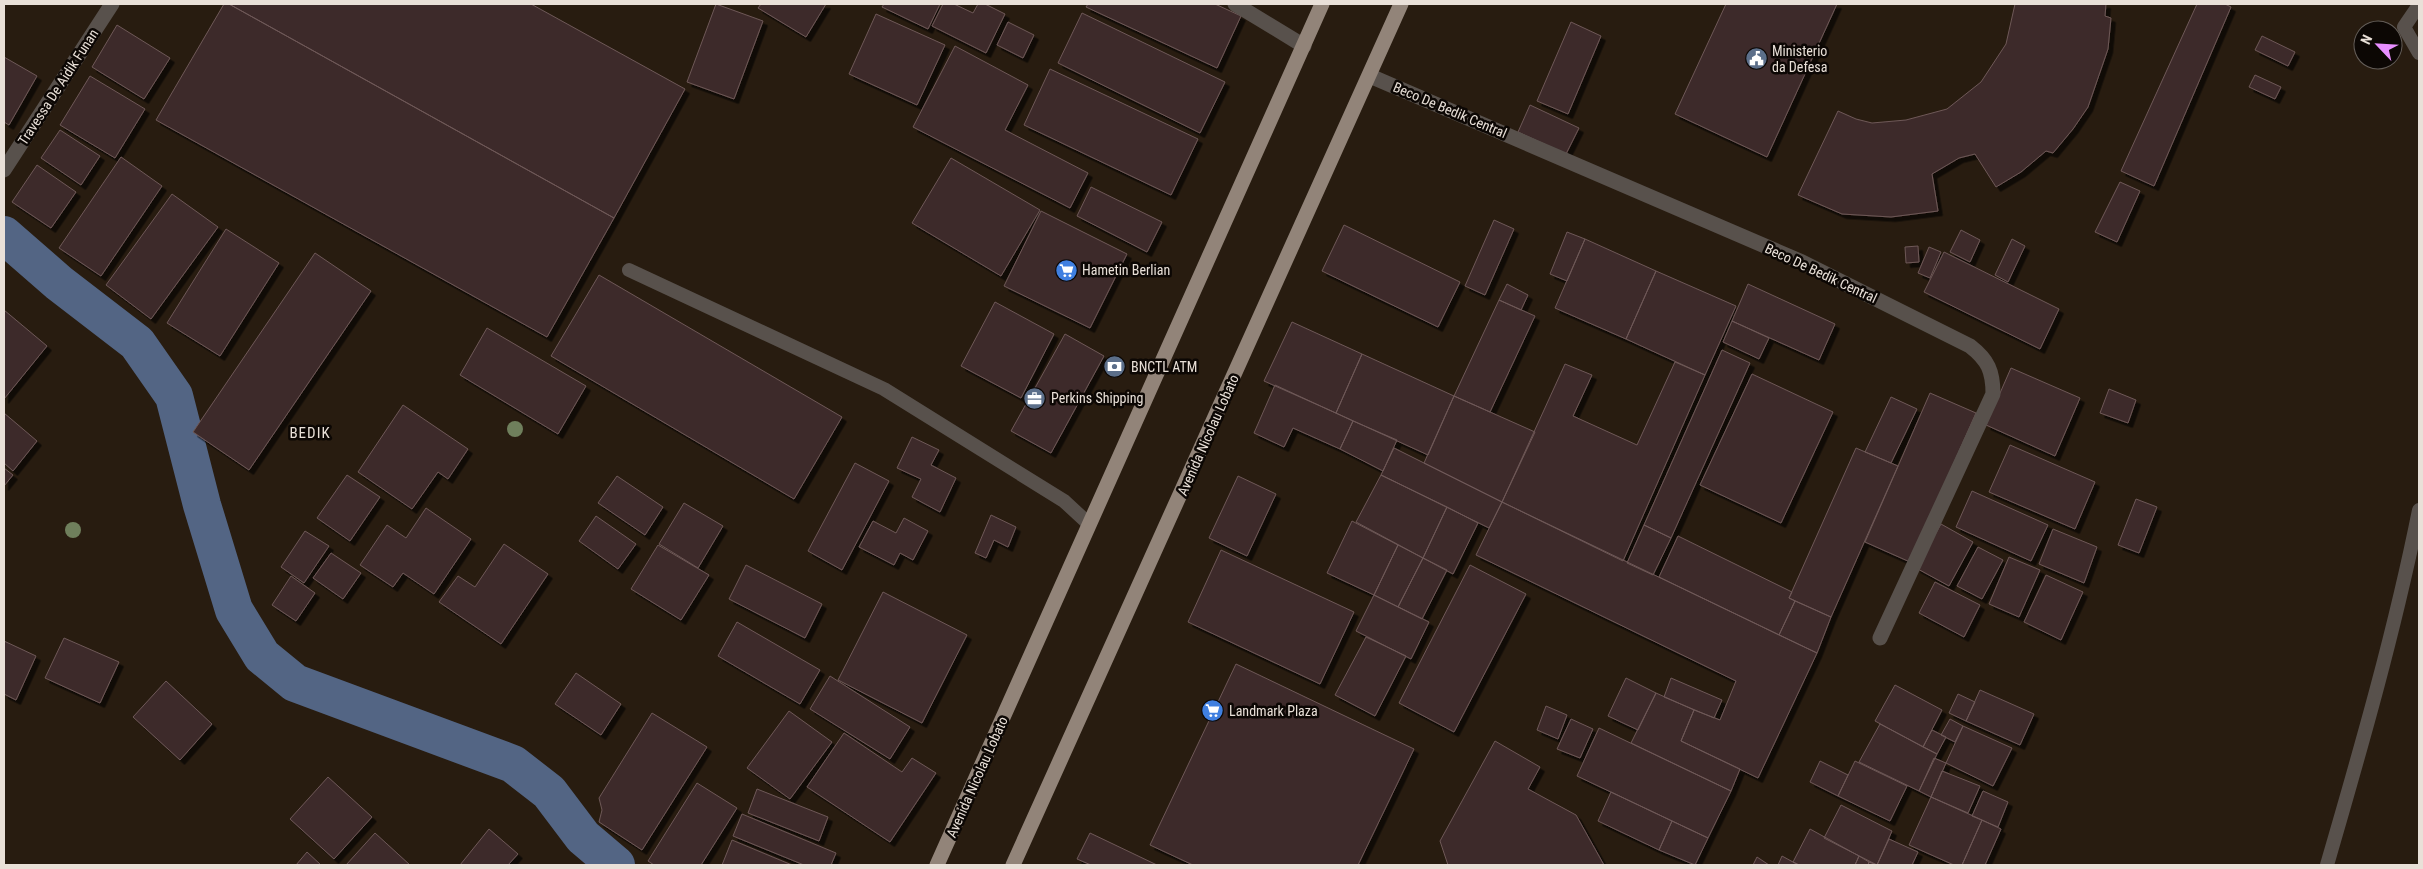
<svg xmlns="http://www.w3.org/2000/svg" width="2423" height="869" viewBox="0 0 2423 869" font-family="'Roboto Condensed',sans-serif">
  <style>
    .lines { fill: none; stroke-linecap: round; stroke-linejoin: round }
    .canal { stroke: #536584; stroke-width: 38 }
    .building { fill: #3e2b2b; stroke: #6e5857; filter: url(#shadow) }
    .lane { stroke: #58514c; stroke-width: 14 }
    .street { stroke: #58514c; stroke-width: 15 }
    .primary { stroke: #928479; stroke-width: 15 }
    .tree { fill: #6f7f5c }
    .labels { text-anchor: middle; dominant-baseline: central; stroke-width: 5; stroke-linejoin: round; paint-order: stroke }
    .poi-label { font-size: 14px; fill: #e9e0d8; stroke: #0c0704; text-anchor: start }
    .street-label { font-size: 14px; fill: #e9e0d8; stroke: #0c0704 }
    .neighbourhood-label { font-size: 15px; letter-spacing: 1px; fill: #e9e0d8; stroke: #0c0704 }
  </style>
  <defs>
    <filter id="shadow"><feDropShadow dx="4.5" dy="4.5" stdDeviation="0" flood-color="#0009"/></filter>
  </defs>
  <rect width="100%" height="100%" fill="#281c10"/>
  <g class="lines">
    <path class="canal" d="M4,235L59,283L137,343L174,396L202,505L234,610L262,656L295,683L513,764L549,792L583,837L616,865"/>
  </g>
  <path class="building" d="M224,4H229L614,218L547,337L156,120Z
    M229,4H531L685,89L614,218Z
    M716,4L763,21L734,99L687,82Z
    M761,4H826L806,37L758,8Z
    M884,4H940L928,29L882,7Z
    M943,4H954L973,13L978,4H985L1005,14L986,53L932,26Z
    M1088,4H1215L1241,16L1217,68L1086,7Z
    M1726,4H1837L1767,157L1675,114Z
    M2015,4H2106L2105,16L2111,18L2108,49L2088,107L2073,129L2053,153L2046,151L2021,172L1996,187L1975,154L1959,158L1932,174L1938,211L1891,217L1842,214L1798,195L1838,111L1856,119L1872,123L1906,120L1947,109L1981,82L2006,44Z
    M2197,4H2225L2231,7L2154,186L2121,171Z
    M1082,13L1225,82L1200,133L1058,63Z
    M876,14L945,45L917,105L849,74Z
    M1008,22L1034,35L1023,58L997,45Z
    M1571,22L1601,36L1568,114L1537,101Z
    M117,25L170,58L144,99L92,67Z
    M2262,36L2295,52L2288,66L2255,50Z
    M955,46L1028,85L1005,130L1088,173L1070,208L913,127Z
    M4,57L37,76L9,125L4,122Z
    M1050,69L1198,139L1171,195L1024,125Z
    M2255,75L2281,87L2275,99L2249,87Z
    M90,76L145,109L115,158L60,125Z
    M1530,105L1579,128L1566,154L1518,132Z
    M60,130L100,156L81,185L41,158Z
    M121,157L162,186L101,276L59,248Z
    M951,158L1040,210L1001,276L912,223Z
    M37,165L76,192L51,228L12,202Z
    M2120,182L2140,191L2117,242L2095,232Z
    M1091,187L1162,222L1147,252L1077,216Z
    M172,194L218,227L151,319L106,285Z
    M1041,211L1127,254L1090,328L1004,286Z
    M1494,220L1514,229L1485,295L1465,286Z
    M1344,225L1460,282L1438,327L1322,271Z
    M226,229L279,263L220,356L167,323Z
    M1961,230L1980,240L1970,262L1950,252Z
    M1567,232L1585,239L1567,281L1550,274Z
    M1585,239L1656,271L1626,339L1555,308Z
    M2012,239L2025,246L2008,282L1995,275Z
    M1918,246L1919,262L1906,263L1905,247Z
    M1929,247L1941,252L1930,278L1918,273Z
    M1944,252L2059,309L2040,349L1924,292Z
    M315,253L371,291L249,470L193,432Z
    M1656,271L1736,306L1705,375L1626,339Z
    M599,275L842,417L794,499L551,356Z
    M1507,284L1528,295L1521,310L1499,300Z
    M1748,284L1835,324L1819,360L1732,321Z
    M1499,300L1535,316L1490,412L1454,396Z
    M995,302L1054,334L1021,398L961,366Z
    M4,310L47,346L4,399Z
    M1732,321L1769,338L1759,359L1723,342Z
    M1292,322L1362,354L1336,413L1264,381Z
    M487,328L586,386L558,434L460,375Z
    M1065,334L1104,356L1051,453L1011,431Z
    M1722,350L1750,363L1671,538L1644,525Z
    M1362,354L1454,396L1428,455L1336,413Z
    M1675,362L1705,375L1623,561L1502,502L1565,364L1592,375L1573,416L1637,445Z
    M2011,368L2080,398L2055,456L1986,425Z
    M1752,374L1833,412L1781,523L1700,485Z
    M1275,385L1353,421L1340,449L1293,428L1284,447L1254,433Z
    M2109,389L2136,400L2128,423L2100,413Z
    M1930,393L1976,413L1910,562L1865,542Z
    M1454,396L1535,432L1502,502L1424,463Z
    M1891,397L1917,409L1891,463L1865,452Z
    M403,405L468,449L448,479L438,472L412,509L358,472Z
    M4,413L37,441L13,471L4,463Z
    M1353,421L1397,440L1383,471L1340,449Z
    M912,437L939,450L931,465L956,478L940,512L912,497L921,479L897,468Z
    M2010,445L2095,482L2075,529L1989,492Z
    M1394,448L1502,502L1489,528L1381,475Z
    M1856,448L1898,466L1831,617L1789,598Z
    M855,463L889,481L842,570L808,551Z
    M4,468L13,475L4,486Z
    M347,475L380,497L350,541L317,518Z
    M1381,475L1447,507L1423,558L1356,522Z
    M617,476L663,507L645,535L598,503Z
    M1238,476L1276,494L1247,556L1209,538Z
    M1972,491L2048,525L2031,561L1956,527Z
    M2136,499L2157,507L2139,553L2118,545Z
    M1502,502L1817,653L1758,778L1681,741L1694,710L1720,720L1736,681L1476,555Z
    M684,503L723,526L698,568L659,544Z
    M1447,507L1478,523L1453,574L1423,558Z
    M426,508L471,539L434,594L403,573L393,587L360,565L387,525L406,538Z
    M991,515L1016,527L1008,547L994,540L986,558L975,553Z
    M596,516L636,544L618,569L579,541Z
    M904,518L928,531L913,560L900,553L894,565L859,547L873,521L896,533Z
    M1352,521L1398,545L1374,595L1327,573Z
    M1941,524L1973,542L1949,586L1916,568Z
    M1644,525L1671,538L1653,575L1627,563Z
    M2053,529L2097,547L2084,583L2039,564Z
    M305,531L329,546L304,583L281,567Z
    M1678,536L1792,592L1789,598L1795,601L1779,635L1659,577Z
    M504,544L548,574L501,644L439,602L458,576L475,587Z
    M658,545L709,575L681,620L631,589Z
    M1398,545L1423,558L1398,607L1374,595Z
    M1978,547L2003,560L1982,599L1957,586Z
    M1221,550L1354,612L1320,684L1188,622Z
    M331,553L361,573L343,599L313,578Z
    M2009,557L2040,570L2019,617L1989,604Z
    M1423,558L1447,570L1422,619L1398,607Z
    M746,565L822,604L805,638L729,599Z
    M1470,565L1526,594L1454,732L1399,703Z
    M2046,575L2083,592L2061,640L2024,622Z
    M291,576L315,593L296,621L272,605Z
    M1935,582L1980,605L1964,637L1919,613Z
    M883,592L967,635L922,723L838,680Z
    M1374,595L1429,622L1411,659L1356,631Z
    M1795,601L1831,617L1817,653L1779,635Z
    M737,622L820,670L800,704L718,656Z
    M1366,637L1406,656L1375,716L1335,695Z
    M64,638L119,662L100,703L45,678Z
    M4,641L36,656L16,700L4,694Z
    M1236,664L1414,749L1358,865H1193L1150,845Z
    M576,673L621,704L601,735L555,704Z
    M830,676L910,727L890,759L810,709Z
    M1626,678L1656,693L1638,730L1608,716Z
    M1671,678L1722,700L1714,718L1664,697Z
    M166,681L212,724L180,760L133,717Z
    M1895,685L1942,710L1923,747L1875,721Z
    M1980,690L2034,714L2020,745L1966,721Z
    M1656,693L1694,710L1681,741L1740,769L1731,791L1631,743Z
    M1958,694L1975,702L1966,721L1949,713Z
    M1546,706L1567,715L1558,739L1537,730Z
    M789,711L832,742L790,799L747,768Z
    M652,713L707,747L642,850L599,822L602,810L599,798Z
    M1571,719L1593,729L1580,758L1557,749Z
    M1950,719L1963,726L1955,742L1941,735Z
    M1880,724L1937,754L1919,791L1859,762Z
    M1963,726L2012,748L1993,786L1946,763Z
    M1599,728L1731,791L1708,838L1577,776Z
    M1932,730L1946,737L1937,754L1923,747Z
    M844,733L902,772L912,758L936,773L890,842L807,787Z
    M1495,741L1540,767L1528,789L1576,815L1604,865H1448L1440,841Z
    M1934,758L1946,763L1931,797L1919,791Z
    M1820,761L1848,775L1838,796L1810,782Z
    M1855,761L1907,786L1890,821L1838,796Z
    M1942,771L1980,786L1968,813L1931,797Z
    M328,777L372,817L334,859L290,819Z
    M697,783L737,808L701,865H654L648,861Z
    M757,789L828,817L819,841L748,813Z
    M1983,791L2008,802L1998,827L1972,816Z
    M1611,792L1672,821L1659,850L1598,821Z
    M1931,797L1982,820L1962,865H1954L1909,845Z
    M1841,805L1892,831L1877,865L1824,838Z
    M742,814L836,853L831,865H804L733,836Z
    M1982,820L2001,829L1985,865H1962Z
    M1672,821L1708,838L1695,865L1659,850Z
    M489,829L518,854L508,865H460Z
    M1810,829L1859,856L1855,865H1799L1793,862Z
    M375,833L410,865H346Z
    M1090,833L1157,865H1091L1077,859Z
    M1889,839L1918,852L1912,865H1868L1869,862L1877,865Z
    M732,840L792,865H722Z
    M307,852L321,865H296Z
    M1782,856L1793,862L1799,865H1778Z
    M1859,856L1869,862L1868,865H1855Z
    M1757,857L1769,865H1753Z"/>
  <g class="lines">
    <path class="lane" d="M2419,5L2404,27L2419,53
      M629,270L884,389L1064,501L1089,524
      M2327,865C2361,748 2395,630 2419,510"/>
    <path class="street" d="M1235,4L1304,46
      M1370,76L1802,262L1970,346C1988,360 1993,371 1993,394L1880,638
      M4,170L112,4"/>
    <path class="primary" d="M937,865L1322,4
      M1013,865L1401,4"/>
  </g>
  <g class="tree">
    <circle cx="515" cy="429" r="8"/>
    <circle cx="73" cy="530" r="8"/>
  </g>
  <defs>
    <symbol id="civic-disc" viewBox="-11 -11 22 22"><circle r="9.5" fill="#5c6f8a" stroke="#0c0704"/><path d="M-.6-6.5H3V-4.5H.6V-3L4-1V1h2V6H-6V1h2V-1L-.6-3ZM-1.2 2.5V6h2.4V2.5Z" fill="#fff"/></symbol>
    <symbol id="supermarket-disc" viewBox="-11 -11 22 22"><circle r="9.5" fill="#3f7fe0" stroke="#0c0704"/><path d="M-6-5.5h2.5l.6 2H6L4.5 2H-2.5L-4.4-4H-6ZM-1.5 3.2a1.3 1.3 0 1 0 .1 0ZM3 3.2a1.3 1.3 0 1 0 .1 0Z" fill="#fff"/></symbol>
    <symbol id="bank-disc" viewBox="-11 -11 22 22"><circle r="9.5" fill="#5c6f8a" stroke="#0c0704"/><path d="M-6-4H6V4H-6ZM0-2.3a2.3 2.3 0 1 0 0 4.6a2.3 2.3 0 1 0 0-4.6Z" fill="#fff"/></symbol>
    <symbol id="office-disc" viewBox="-11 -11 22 22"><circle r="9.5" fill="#5c6f8a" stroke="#0c0704"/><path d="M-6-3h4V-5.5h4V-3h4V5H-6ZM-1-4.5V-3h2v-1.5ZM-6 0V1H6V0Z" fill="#fff"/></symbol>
  </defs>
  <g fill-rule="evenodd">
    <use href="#civic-disc" x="1744" y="46" width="25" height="25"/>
    <use href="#supermarket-disc" x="1054" y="258" width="25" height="25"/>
    <use href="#bank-disc" x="1102" y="354" width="25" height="25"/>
    <use href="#office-disc" x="1022" y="386" width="25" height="25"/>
    <use href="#supermarket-disc" x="1200" y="698" width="25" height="25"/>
  </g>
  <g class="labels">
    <g class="poi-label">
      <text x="1772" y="51">Ministerio<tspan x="1772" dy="16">da Defesa</tspan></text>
      <text x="1082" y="270">Hametin Berlian</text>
      <text x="1131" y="367">BNCTL ATM</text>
      <text x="1051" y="398">Perkins Shipping</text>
      <text x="1229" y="711">Landmark Plaza</text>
    </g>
    <g class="street-label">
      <text transform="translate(58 87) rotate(-57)">Travessa De Aidik Funan</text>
      <text transform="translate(1450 110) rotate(23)">Beco De Bedik Central</text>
      <text transform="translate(1821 273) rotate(25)">Beco De Bedik Central</text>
      <text transform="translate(1208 435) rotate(-66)">Avenida Nicolau Lobato</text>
      <text transform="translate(977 777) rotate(-66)">Avenida Nicolau Lobato</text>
    </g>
    <g class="neighbourhood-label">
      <text x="310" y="433">BEDIK</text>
    </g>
  </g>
  <rect width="2423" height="869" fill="none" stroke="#e9e0d8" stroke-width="10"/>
  <g transform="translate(2378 45) rotate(295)"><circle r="24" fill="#0c0704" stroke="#645e59"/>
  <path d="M0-4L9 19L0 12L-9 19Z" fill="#e88eff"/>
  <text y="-8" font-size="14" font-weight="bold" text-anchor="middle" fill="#e9e0d8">N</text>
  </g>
</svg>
